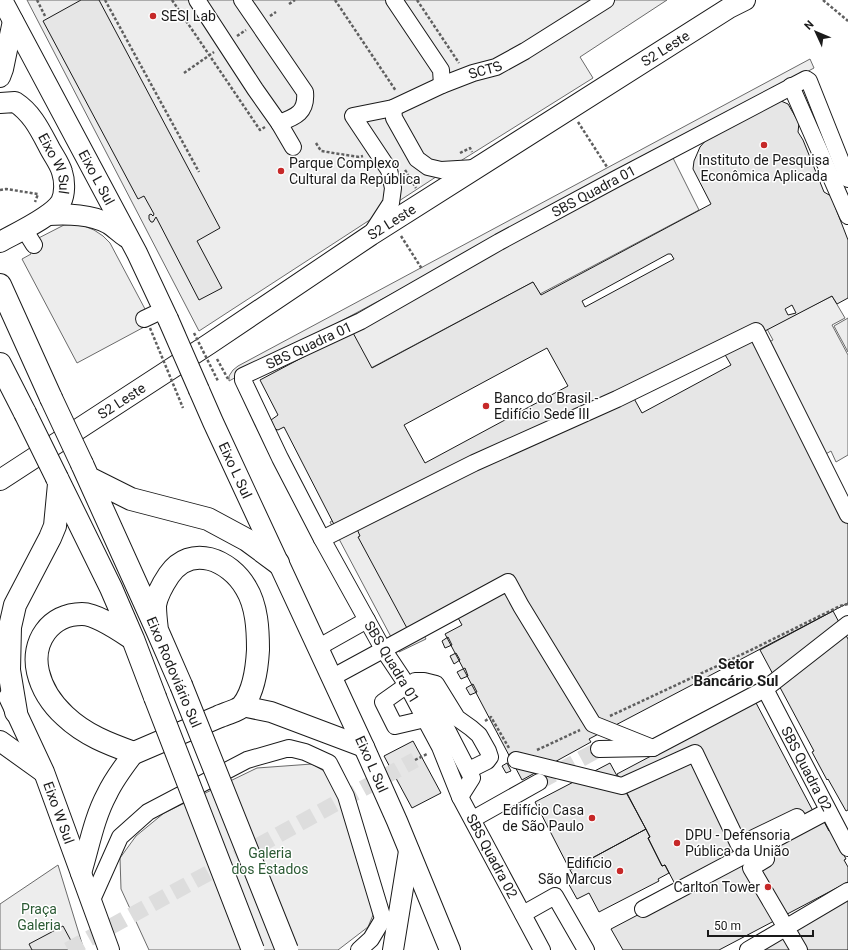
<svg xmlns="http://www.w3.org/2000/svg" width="848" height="950" viewBox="0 0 848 950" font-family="Roboto,sans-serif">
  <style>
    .built { fill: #ededed; stroke: #6a6a6a }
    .building { fill: #e6e6e6; stroke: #1a1a1a; fill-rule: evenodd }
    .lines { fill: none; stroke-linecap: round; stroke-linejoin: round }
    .minor-tunnel { stroke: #ddd; stroke-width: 16; stroke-dasharray: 16 8; stroke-linecap: butt }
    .minor-casing { stroke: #1a1a1a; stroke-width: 18 }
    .major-casing { stroke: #1a1a1a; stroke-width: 22 }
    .highway-casing { stroke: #1a1a1a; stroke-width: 24 }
    .path { stroke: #5f5f5f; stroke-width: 2.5; stroke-dasharray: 3 2; stroke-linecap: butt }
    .minor { stroke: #fff; stroke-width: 16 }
    .major { stroke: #fff; stroke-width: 20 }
    .highway { stroke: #fff; stroke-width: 22 }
    .major-bridge-casing { stroke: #1a1a1a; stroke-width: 22; stroke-linecap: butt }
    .highway-bridge-casing { stroke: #1a1a1a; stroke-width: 24; stroke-linecap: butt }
    .path-bridge { stroke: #5f5f5f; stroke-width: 2.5; stroke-dasharray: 3 2; stroke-linecap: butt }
    .major-bridge { stroke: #fff; stroke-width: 20 }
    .highway-bridge { stroke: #fff; stroke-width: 22 }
    .poi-dot { fill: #c62828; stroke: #fff; stroke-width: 1.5 }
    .labels { text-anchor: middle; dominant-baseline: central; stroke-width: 3; stroke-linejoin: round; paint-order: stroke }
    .poi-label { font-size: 14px; fill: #1a1a1a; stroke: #fff; text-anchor: start }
    .street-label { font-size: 14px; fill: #1a1a1a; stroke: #fff }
    .park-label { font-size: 14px; fill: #2b5a34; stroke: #fff }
    .neighbourhood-label { font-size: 15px; font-weight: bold; fill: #1a1a1a; stroke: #fff }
  </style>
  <rect width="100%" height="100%" fill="#fff"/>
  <path class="built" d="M27,0H667L580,57L593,78L462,160L199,331Z
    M810,59L814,68L229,381V376L233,370L238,366Z
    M671,154L699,210L540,294L533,282L371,368L350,330Z
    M79,224L94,230L103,236L110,243L145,309L146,326L77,363L22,259L31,254L25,245L64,225Z
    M832,296L845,318L832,325L848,355V455L836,462L831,451L824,455L763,345L773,340L767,329Z
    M848,318V352L834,326Z
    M355,508L426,639L399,652L330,522Z
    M312,764L329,774L379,880L378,903L368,927L338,950H149L121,889L120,858L136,836L164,813L257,768Z
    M58,865L84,950H0V904Z"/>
  <path class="building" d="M81,0H99L220,228L197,241L222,288L199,300L156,217L153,222H151L149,219V215L151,214L153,216L154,214L144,196L138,199L43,21Z
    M781,101L788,104L799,123L798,132L803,140L824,192L831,196L848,240V298L837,304L832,296L763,332L848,512V603L589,739L591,742L522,780L445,634L462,625L452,607L408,630L358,537L360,536L357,529L341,538L284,427L278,430L275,429L271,420L278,415L260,380L352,331L372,368L533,282L541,295L711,204L693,169L694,161L700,147L707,139ZM668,254H671L674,259L585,307L582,301ZM720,346L731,365L642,413L631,393Z
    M792,305L796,313L788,315L785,309Z
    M547,348L568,386L425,463L404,425Z
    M833,611L848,639V810L846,811L828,779L827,780L812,752L814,751L760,650Z
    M448,637L452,645L445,648L442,641Z
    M456,653L460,660L454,664L450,656Z
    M465,668L468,676L461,679L457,672Z
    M473,684L477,692L470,695L466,688Z
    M755,701L813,811L675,884L665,865L662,866L648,838L650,837L617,774Z
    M413,741L441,793L412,808L384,756Z
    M507,763L511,771L506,773L502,766Z
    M610,763L646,829L570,870L535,802Z
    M822,818L829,831L831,830L846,859L844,860L848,867V882L719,950H623L611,929Z
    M646,829L650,837L648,838L662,866L665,865L669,873L658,879L659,881L599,912L589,893L577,899L567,881L574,877L570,870Z
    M848,896V950H796L785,930Z
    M63,926L76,950H32L29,944Z
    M779,933L796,950H747Z"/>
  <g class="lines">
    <path class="minor-tunnel" d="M539,782L599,749
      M68,950L415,760"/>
    <defs>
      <g id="minor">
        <path d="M197,0L255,89L279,123C296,117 307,112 305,92L242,0"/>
        <path d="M394,0L441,70L442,85"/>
        <path d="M791,86L848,216"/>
        <path d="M393,108L394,118L417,159L428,167L441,170L475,168"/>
        <path d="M279,123L293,147"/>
        <path d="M24,229L34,245"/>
        <path id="s1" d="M371,234L391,203L393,188L389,170L353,116L393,108L442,85L473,73L496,67L525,51L606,0"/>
        <path d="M144,319L163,310"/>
        <path d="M322,539L474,463L617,399L756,331L848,515"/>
        <path d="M319,647L367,620"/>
        <path d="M333,677L508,582L521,606L593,724L653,748"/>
        <path d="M415,681H424L436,684L457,718L471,728L479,735L488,751L490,757L487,761L469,770"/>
        <path id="s2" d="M765,689L848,848"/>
        <path d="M425,719L395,726L383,702L407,685L426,689L472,778L460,797"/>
        <path d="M599,749L653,748L765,689L848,624"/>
        <path d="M516,760L622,786L695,753L739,845L797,817"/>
        <path d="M473,819L539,782"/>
        <path d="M754,839L766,859L751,868L799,950"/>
        <path d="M91,902L120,837L148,812L247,760L289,748L305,752L329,763L346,796L383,919L371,939L359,950"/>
        <path d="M643,909L828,811"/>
        <path d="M523,914L555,896L586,950"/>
        <path id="s3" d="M542,950L460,797L440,747L425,719L407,685L383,649L322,539L280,458L243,380V376L361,321L499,242L614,180L806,79L809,81L848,179"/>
        <path d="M748,950L848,891"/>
      </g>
      <g id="major">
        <path id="s4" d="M2,0L137,253L168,319"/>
        <path d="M0,77L3,69L13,21"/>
        <path id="s5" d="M0,103L15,102C32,113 40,130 49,147C53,155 60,164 62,172C65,181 65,194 61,202C52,217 16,233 0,242"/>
        <path d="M48,215C68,214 91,214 109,224C115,228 120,233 126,237"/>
        <path id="s6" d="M199,390L213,422L364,747L397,821L450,950"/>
        <path id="s7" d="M0,480L209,344L371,235L729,8L745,0"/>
        <path id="s8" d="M9,697L44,772L109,950"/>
        <path d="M242,706L271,712L364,747"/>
        <path d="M0,741L42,771"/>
        <path d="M81,873C89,847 94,818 107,794C114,779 124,766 134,753"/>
        <path d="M393,950L409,851"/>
      </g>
      <path id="highway" d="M0,285L51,398
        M0,364L25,413
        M82,464L157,630L181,685
        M57,478L111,588L133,639L155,697
        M89,478L131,499L208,519L247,540L278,563
        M133,639C121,631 97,614 82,614C50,614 31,642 38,672C42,689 53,705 65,716C85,735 109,744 134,753C162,741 190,729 218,717C224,714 240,710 243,705C254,691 257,668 258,650C258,630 257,606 246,588C230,560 191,543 169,575C163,584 157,594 155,605C155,613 156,622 157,630
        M16,712L9,670L10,627L15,605L50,538L55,526L59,484"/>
    </defs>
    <use href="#minor" class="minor-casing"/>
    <use href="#major" class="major-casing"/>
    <use href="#highway" class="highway-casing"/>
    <path class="path" d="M37,0L45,16
      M105,0L199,172
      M172,0L260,130L265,127
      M335,0L396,91
      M417,0L459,63
      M823,0L848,21
      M289,4L295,0
      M270,16L276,12
      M237,36L246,30
      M184,73L214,52
      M578,122L607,167
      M316,143L321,151L359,157L363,156
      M460,153L470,148L472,152
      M405,170L416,188
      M0,190L6,189L38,194L35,202
      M401,236L422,269
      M217,359L228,379
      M610,716L749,651L840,606L848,604
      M485,721L491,717L509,748
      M537,750L580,730
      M415,760L427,754"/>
    <use href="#minor" class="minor"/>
    <use href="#major" class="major"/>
    <use href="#highway" class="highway"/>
    <defs>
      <path id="major-bridge" d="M168,319L199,390"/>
      <path id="highway-bridge" d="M51,398L82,464
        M25,413L57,478
        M181,685L287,950
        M155,697L253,950"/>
    </defs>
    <use href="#major-bridge" class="major-bridge-casing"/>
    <use href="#highway-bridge" class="highway-bridge-casing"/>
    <path class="path-bridge" d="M150,328L183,408
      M194,333L218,381"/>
    <use href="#major-bridge" class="major-bridge"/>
    <use href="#highway-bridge" class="highway-bridge"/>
  </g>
  <g class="poi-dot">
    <circle cx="153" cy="16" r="4"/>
    <circle cx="764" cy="145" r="4"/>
    <circle cx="281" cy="171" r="4"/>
    <circle cx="486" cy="406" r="4"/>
    <circle cx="592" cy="818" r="4"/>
    <circle cx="677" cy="843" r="4"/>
    <circle cx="620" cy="871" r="4"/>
    <circle cx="768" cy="887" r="4"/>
  </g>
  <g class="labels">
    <g class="poi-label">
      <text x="161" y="16">SESI Lab</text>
      <text x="764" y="160" text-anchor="middle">Instituto de Pesquisa<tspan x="764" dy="16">Econômica Aplicada</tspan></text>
      <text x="289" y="163">Parque Complexo<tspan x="289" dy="16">Cultural da República</tspan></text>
      <text x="494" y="398">Banco do Brasil -<tspan x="494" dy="16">Edifício Sede III</tspan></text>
      <text x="584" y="810" text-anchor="end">Edifício Casa<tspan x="584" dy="16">de São Paulo</tspan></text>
      <text x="685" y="835">DPU - Defensoria<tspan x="685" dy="16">Pública da União</tspan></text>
      <text x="612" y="863" text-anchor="end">Edificio<tspan x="612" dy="16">São Marcus</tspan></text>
      <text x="760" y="887" text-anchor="end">Carlton Tower</text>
    </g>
    <g class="street-label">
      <text stroke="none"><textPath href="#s7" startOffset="793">S2 Leste</textPath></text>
      <text stroke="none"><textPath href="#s1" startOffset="276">SCTS</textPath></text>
      <text stroke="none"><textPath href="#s5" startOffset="90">Eixo W Sul</textPath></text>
      <text stroke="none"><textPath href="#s4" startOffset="201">Eixo L Sul</textPath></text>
      <text stroke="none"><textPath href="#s3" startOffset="1045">SBS Quadra 01</textPath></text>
      <text stroke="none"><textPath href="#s7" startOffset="469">S2 Leste</textPath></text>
      <text stroke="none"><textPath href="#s3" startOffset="721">SBS Quadra 01</textPath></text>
      <text stroke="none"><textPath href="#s7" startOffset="145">S2 Leste</textPath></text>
      <text stroke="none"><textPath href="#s6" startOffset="88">Eixo L Sul</textPath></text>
      <text transform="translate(392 662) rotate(59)">SBS Quadra 01</text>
      <text transform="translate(174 672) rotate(67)">Eixo Rodoviário Sul</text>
      <text stroke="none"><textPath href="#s6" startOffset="412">Eixo L Sul</textPath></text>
      <text stroke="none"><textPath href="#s2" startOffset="90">SBS Quadra 02</textPath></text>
      <text stroke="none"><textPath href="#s8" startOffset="126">Eixo W Sul</textPath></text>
      <text transform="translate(492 856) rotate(62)">SBS Quadra 02</text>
    </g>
    <g class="park-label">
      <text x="270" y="853">Galeria<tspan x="270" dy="16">dos Estados</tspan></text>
      <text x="39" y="909">Praça<tspan x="39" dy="16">Galeria</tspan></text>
    </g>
    <g class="neighbourhood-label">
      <text x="736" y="664">Setor<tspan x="736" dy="17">Bancário Sul</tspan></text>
    </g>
  </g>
  <g transform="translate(816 32) rotate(314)" stroke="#ffffff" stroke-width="3" paint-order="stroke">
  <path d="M0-3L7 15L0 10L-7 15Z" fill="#1a1a1a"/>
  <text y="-6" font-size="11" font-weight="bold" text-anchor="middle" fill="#1a1a1a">N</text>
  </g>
  <path d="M708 930v6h105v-6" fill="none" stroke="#1a1a1a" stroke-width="2"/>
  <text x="714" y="930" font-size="12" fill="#1a1a1a" stroke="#ffffff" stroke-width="3" paint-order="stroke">50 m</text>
</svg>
